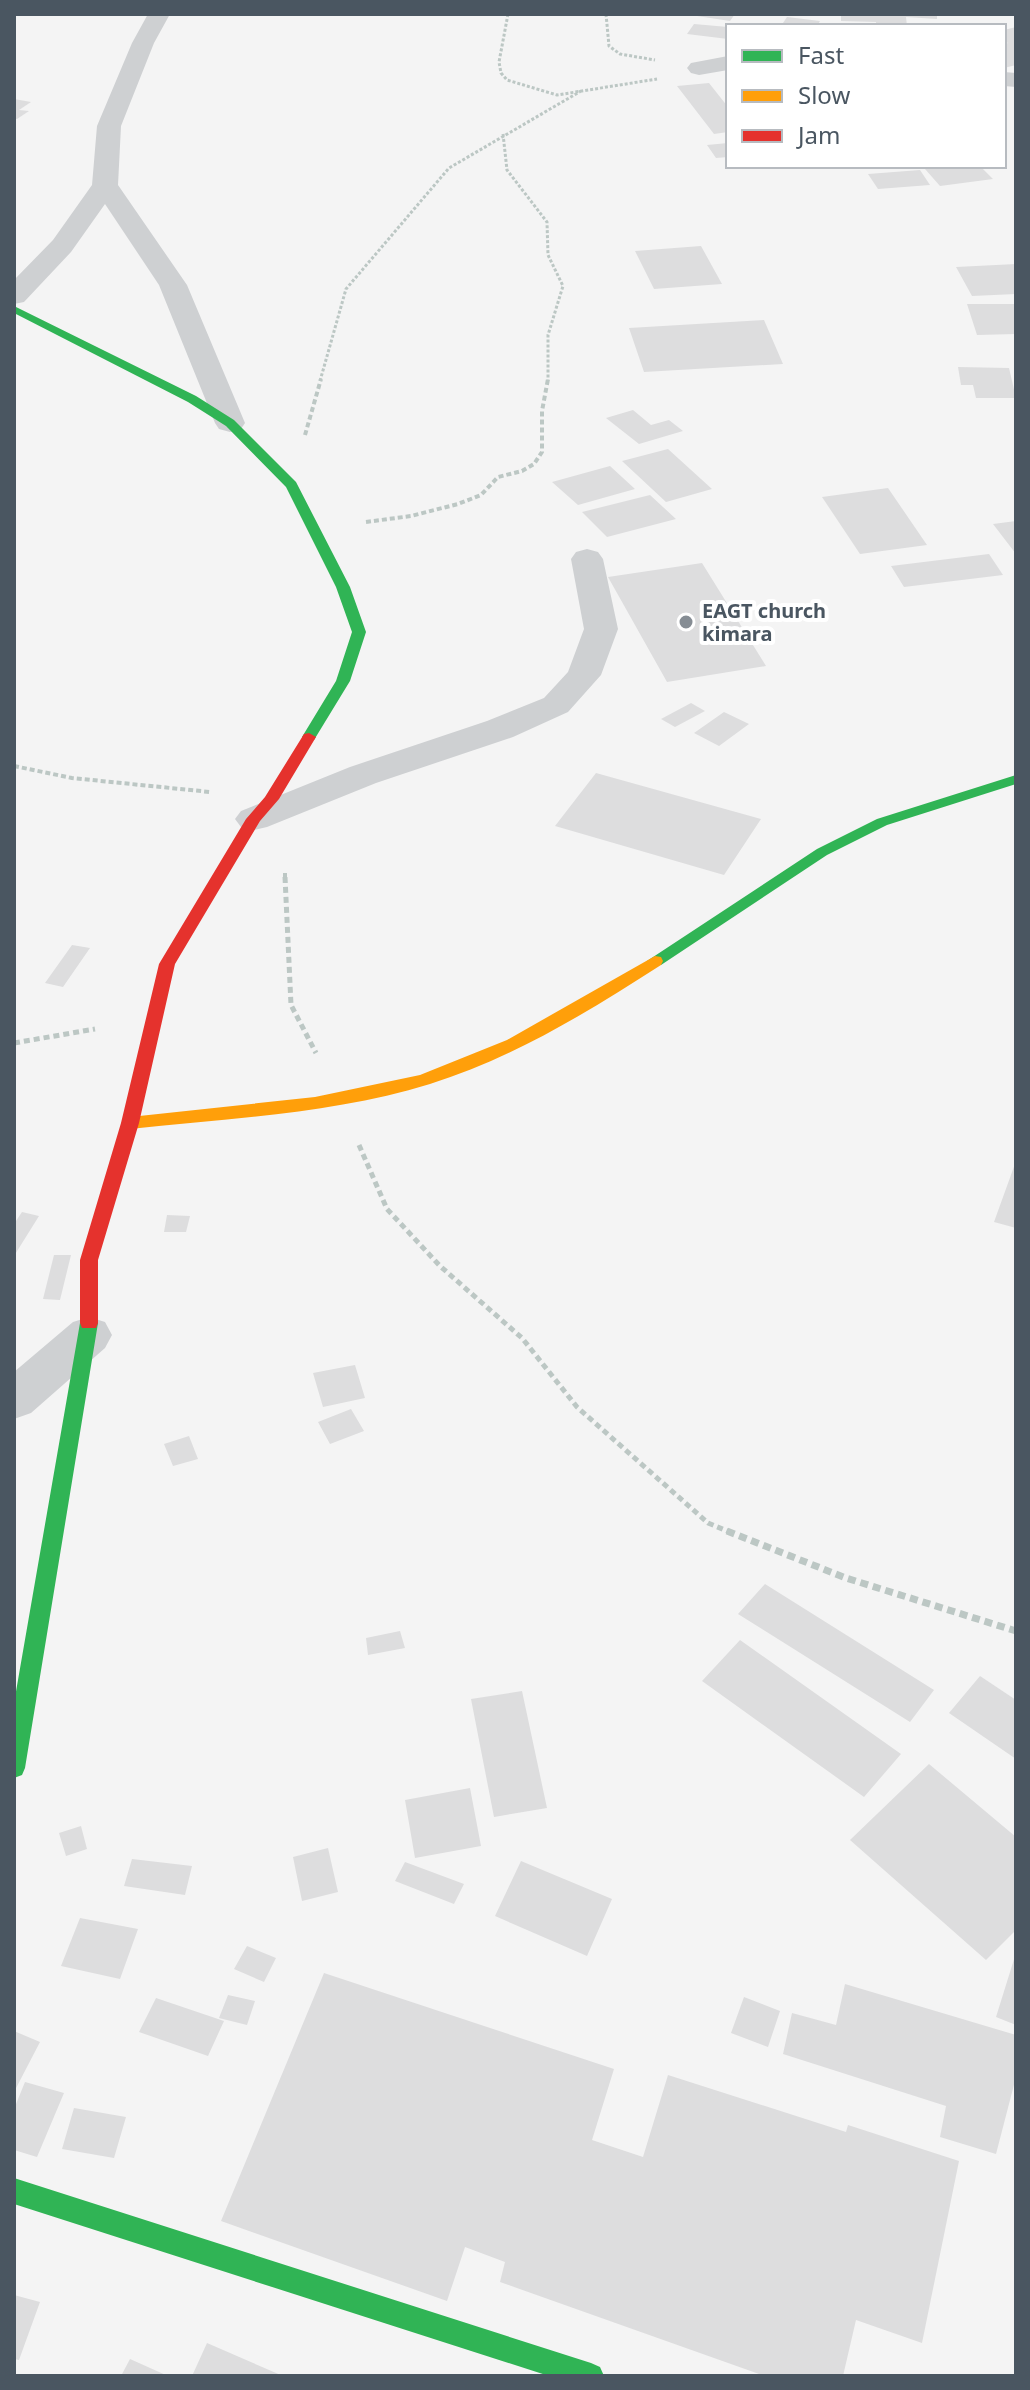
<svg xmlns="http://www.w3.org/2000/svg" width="1030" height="2390" viewBox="0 0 1030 2390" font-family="'Noto Sans',sans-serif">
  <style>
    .building { fill: #ddddde }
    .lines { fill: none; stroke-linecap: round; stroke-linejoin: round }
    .path-far3 { stroke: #bcc7c4; stroke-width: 3; stroke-dasharray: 3 2; stroke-linecap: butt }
    .path-far2 { stroke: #bcc7c4; stroke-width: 4; stroke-dasharray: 5 3; stroke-linecap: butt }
    .path-far1 { stroke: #bcc7c4; stroke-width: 5; stroke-dasharray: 6 4; stroke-linecap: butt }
    .path { stroke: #bcc7c4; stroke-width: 7; stroke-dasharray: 8 5; stroke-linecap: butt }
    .street { fill: #ced0d2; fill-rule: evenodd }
    .fast { fill: #30b455; fill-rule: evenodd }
    .slow { fill: #ff9f0a; fill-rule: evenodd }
    .jam { fill: #e5322d; fill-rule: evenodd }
    .poi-dot { fill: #868d94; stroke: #fff; stroke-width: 3 }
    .labels { text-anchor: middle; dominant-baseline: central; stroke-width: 8; stroke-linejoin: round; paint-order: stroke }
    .far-poi-label { font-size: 20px; font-weight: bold; fill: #4a5661; stroke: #fff; text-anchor: start }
  </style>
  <rect width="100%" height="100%" fill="#f4f4f4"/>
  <path class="building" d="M684,14H735L730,21Z
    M841,14H937V19L906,17L907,26H876V22L841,21Z
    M787,17L820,21L817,26H781Z
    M694,24L728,27V39L687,34Z
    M1016,27V65L1004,68V44L1008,43L1004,41V30Z
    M709,83L728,107V132L714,134L677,86Z
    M14,99L31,102L19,110L29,111L17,119L14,118Z
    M728,143V157L716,158L707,145Z
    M950,166H980L993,179L940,186L925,169Z
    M920,170L930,185L878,189L868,174Z
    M701,246L722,284L654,289L635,251Z
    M1016,264V294L972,296L956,267Z
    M967,304H1016V334L977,335Z
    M764,320L783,364L644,372L629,328Z
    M958,367L1009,368L1016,398H976L973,385H961Z
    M633,410L651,425L669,420L683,431L639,444L606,418Z
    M668,449L712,489L666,502L622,461Z
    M610,466L635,489L578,505L552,482Z
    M888,488L927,545L860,554L822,497Z
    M650,495L676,519L607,537L582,512Z
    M1016,521V554L993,524Z
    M989,554L1003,575L904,587L891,566Z
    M702,563L766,666L667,682L608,577Z
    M691,703L705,711L675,727L661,719Z
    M724,712L749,724L719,746L694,733Z
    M596,773L761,819L724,875L555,826Z
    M72,945L90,948L63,987L45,983Z
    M1016,1161V1228L994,1222Z
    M22,1212L39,1216L14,1256V1224Z
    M167,1215L190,1216L186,1232H164Z
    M54,1255H71L60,1300L43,1299Z
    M355,1365L365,1398L323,1407L313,1373Z
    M351,1409L364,1431L330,1444L318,1422Z
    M189,1436L198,1459L173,1466L164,1444Z
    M765,1584L934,1690L910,1722L738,1614Z
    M400,1631L405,1648L368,1655L366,1638Z
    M740,1640L901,1754L864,1797L702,1681Z
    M980,1676L1016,1700V1759L949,1713Z
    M522,1691L547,1808L494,1817L471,1699Z
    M929,1764L1016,1837V1930L986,1960L850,1840Z
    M470,1788L481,1846L415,1858L405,1800Z
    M81,1826L87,1849L66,1856L59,1833Z
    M328,1848L338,1892L302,1901L293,1857Z
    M132,1859L192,1866L185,1895L124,1886Z
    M521,1861L612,1899L587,1956L495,1916Z
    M405,1862L464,1884L454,1904L395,1881Z
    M80,1918L138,1929L120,1979L61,1966Z
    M247,1946L276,1958L264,1982L234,1969Z
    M1015,1956H1016V2025L996,2017Z
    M324,1973L614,2069L592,2140L643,2157L668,2075L846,2132L848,2125L959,2161L922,2343L856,2320L843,2376H765L500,2282L505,2262L465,2247L447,2301L221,2221Z
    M845,1984L1016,2035V2077L996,2154L940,2137L946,2106L783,2054L792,2013L836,2025Z
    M228,1995L255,2001L247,2025L219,2018Z
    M744,1997L780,2011L768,2047L731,2033Z
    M156,1998L224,2021L208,2056L139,2032Z
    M14,2031L40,2042L14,2092Z
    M25,2082L64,2093L37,2157L14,2150V2109Z
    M74,2108L126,2117L114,2158L62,2149Z
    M14,2295L40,2302L19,2360L14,2359Z
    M207,2343L283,2376H192Z
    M130,2359L168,2376H121Z"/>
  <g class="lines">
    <path class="path-far3" d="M508,14L499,62L501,73L507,80L557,95L657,79
      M606,14L609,46L620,54L655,60
      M503,134L507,170L547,222L548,255L563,286L548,335V381
      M320,381L346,289L449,168L581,91"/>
    <path class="path-far2" d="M305,435L321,379
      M366,522L411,516L458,504L481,495L498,477L522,471L534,464L542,452V411L548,379
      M14,766L72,778L210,792
      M285,873V879"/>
    <path class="path-far1" d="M285,877L291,1005L316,1053
      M14,1043L95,1029
      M359,1145L387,1209L440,1266L522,1338L577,1407L708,1523L732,1533"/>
    <path class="path" d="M727,1531L846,1578L1016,1631"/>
    <path class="street" d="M148,14H170L154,43L121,126L118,185L187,285L245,423L241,429L230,432L219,429L215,423L159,285L105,204L71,252L24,302L14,304V280L53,240L92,185L97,126L132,43Z
      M728,56V70L699,75L691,73L687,68L691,63Z
      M1004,72L1016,73V87L1004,86Z
      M587,549L598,552L603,559L618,629L601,675L568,712L513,737L376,783L267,827L254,830L241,827L235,819L241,811L350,767L487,721L544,698L568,672L584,629L571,559L576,552Z
      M89,1317L105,1322L112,1335L105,1348L31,1413L14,1419V1372L73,1322Z"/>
    <path class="fast" d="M14,306L196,396L234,420L296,482L350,587L366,632L350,681L314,740H304L302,737L336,681L352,632L336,587L286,487L226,426L188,402L14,313Z
      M1016,775V784L887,825L827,855L661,965H649L647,961L817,849L877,819Z
      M89,1316L96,1318L98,1323L25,1768L22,1775L14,1778V1703L80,1323L82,1318Z
      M14,2178L591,2363L600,2367L604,2376H549L14,2204Z"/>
    <path class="slow" d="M655,956L661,957L663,961L661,965C588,1012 513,1058 430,1084C333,1114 230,1118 130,1129L121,1123L130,1117L315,1097L420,1075L507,1040Z"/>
    <path class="jam" d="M309,733L316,737L279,799L260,821L175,964L139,1123L98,1260V1323L96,1328H82L80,1323V1260L121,1123L159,964L246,819L265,797L304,734Z"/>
  </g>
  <circle class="poi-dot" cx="686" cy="622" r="8"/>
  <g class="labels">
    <g class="far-poi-label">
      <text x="702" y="610">EAGT church<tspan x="702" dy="23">kimara</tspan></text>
    </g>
  </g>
  <rect width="1030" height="2390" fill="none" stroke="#4a5661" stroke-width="32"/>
  <rect x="726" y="24" width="280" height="144" fill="#ffffff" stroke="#b7bbc0" stroke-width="2"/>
  <rect x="742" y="50" width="40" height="12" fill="#30b455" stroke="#b7bbc0" stroke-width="2"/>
  <text x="798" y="64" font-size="24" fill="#4a5661">Fast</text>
  <rect x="742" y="90" width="40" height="12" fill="#ff9f0a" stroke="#b7bbc0" stroke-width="2"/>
  <text x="798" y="104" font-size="24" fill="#4a5661">Slow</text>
  <rect x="742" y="130" width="40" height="12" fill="#e5322d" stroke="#b7bbc0" stroke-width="2"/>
  <text x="798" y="144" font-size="24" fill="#4a5661">Jam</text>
</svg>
